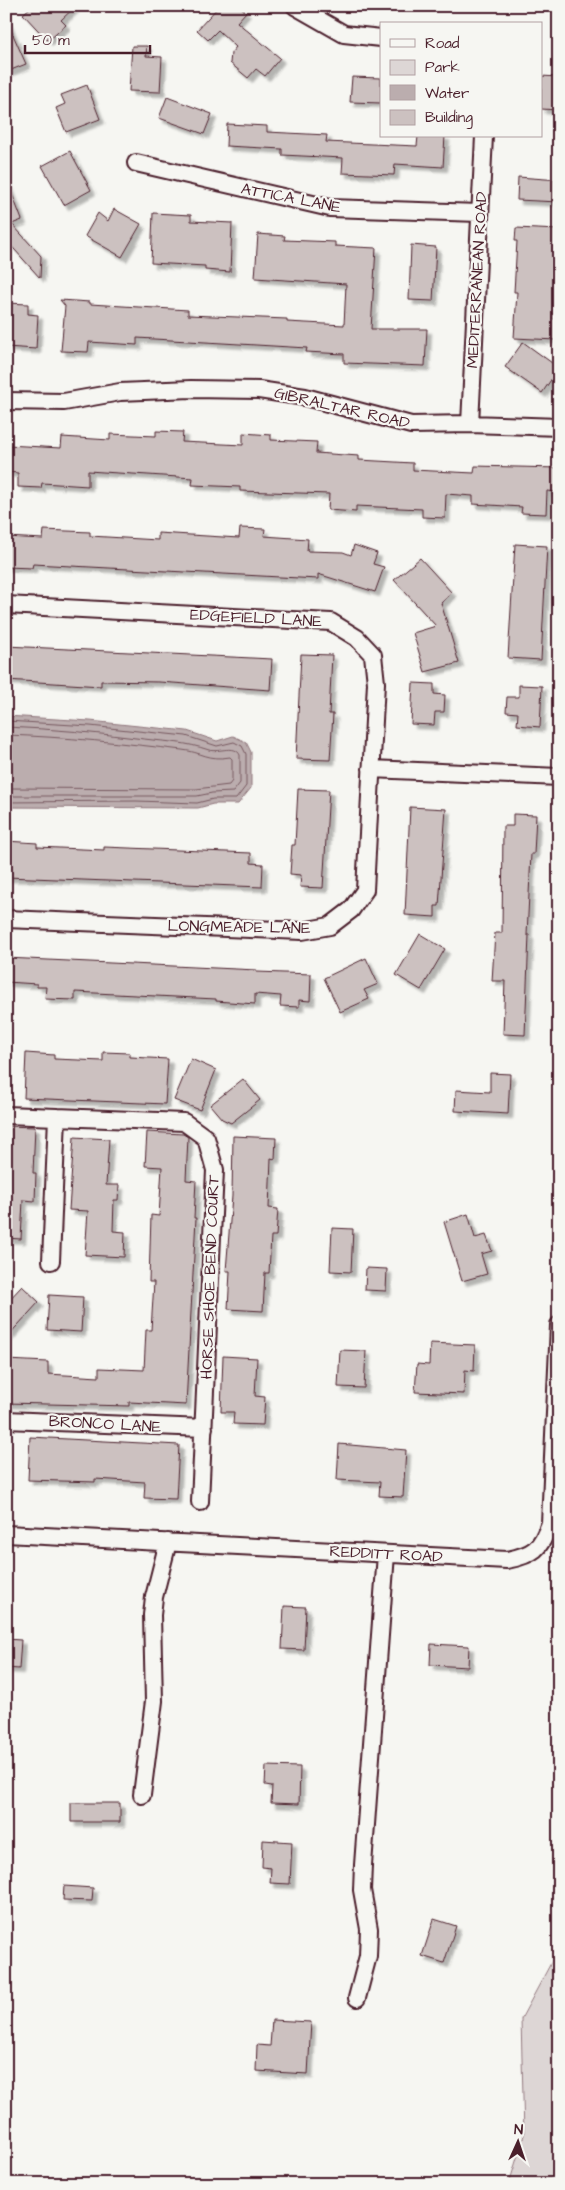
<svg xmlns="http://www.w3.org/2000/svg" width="565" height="2190" viewBox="0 0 565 2190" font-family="'Architects Daughter',sans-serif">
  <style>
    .green { fill: #ddd6d5; stroke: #947a80 }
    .water { fill: #bbadae; stroke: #8e747a }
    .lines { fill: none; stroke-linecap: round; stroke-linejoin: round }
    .shore { stroke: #77585f; stroke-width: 1 }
    .building { fill: #ccc1c0; stroke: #4a1f2b; filter: url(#shadow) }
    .minor-casing { stroke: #4a1f2b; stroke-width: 20 }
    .minor { stroke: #f6f6f2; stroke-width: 16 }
    .labels { text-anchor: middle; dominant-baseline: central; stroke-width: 4.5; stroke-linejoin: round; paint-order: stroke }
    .street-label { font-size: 16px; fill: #4a1f2b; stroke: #f6f6f2 }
  </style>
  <defs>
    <filter id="shadow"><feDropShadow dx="4.5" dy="4.5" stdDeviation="1" flood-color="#0004"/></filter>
  </defs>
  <rect width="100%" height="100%" fill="#f6f6f2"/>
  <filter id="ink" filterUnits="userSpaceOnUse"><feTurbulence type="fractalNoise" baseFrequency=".02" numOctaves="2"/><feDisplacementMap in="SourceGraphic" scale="10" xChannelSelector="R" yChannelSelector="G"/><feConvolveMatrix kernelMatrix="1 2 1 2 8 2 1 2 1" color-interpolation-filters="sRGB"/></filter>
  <g filter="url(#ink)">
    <path class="green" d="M559,1948V2184H509L524,2135L521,2019Z"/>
    <path class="water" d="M6,716L90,721L187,731L217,741L233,736L246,742L251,752V788L238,804H213L198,808L6,807Z"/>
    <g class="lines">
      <path class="shore" d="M6,721L90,726L186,736L217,746L234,742L242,746L246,754V786L236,799H213L197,803L136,801L6,802
        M6,727C53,729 98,733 144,739C169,742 185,742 209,750C219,753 235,744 240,755V783L233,792L212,793L197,796H6
        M6,735C65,737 124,743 182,750C202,752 208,761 230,757L232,759V781L229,785L196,789L6,788"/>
    </g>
    <path class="building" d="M32,6H76L61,20L66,25L48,41L23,14Z
      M219,6H239L246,12L237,22L280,58L265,76L256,69L248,78L230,63L231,53L236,47L218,30L208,40L197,30Z
      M6,19L26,64L6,72Z
      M132,46H147L146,56L162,57L160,92L129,91Z
      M541,76L559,77V110L541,109Z
      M352,77L381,78V103L350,102Z
      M87,85L100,119L66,132L56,108L65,104L61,95Z
      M167,97L212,114L204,134L159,118Z
      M227,124L267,126V132L327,135L326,142L417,146L418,136H445L443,167L395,164L394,175L342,173L343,158L282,155V149L226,146Z
      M70,151L91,190L64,205L42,166Z
      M518,177L559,180V202L517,200Z
      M7,181L22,220L12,224L41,256L40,278L6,240Z
      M114,209L141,224L122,257L85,236L98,213L108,221Z
      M153,213L191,215V221L232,223L230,272L205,270V266L151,263Z
      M516,228L559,230L553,319H557L556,340L514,338L517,292H514L517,241H515Z
      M258,234L285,236L284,240L335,242V246L376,248L371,329H427L425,366L344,363V354L306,352L307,348L137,338V345L89,342L88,352L61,351L65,306L60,300L90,302V304L188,310V315L287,319V322L344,325L346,284L255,278Z
      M411,245L436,247L433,301L409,300Z
      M7,303L28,304V314L38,315L36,349L6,347Z
      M523,342L559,368L542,393L505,367Z
      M156,431L183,432L182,442L243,445V433L271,435V440L317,442L316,453L359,456V460L413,463V470L474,473L475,466L559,468L557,492L547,491L546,514L521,513L522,507L473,504V496L446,494L445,518L422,517V509L356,506V512L328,510L329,494L240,491V487L192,485L193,478L88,471V486L42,483L41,488L18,487V473L6,472L7,445L61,448L62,437L110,440V434L156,436Z
      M240,528L265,529L264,536L308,539L307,551L343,552L351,555L354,545L377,553L373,564L384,567L375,592L318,574V579L33,564L32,568L6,567V537L43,539L44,530L90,532V536L158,540V533L239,538Z
      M515,544L547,546L541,660L508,658Z
      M420,558L452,593L441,603L459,663L425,672L413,633L436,626L394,580Z
      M6,646L272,659L270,690L159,682L101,681V686L6,680Z
      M301,654L332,655L329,714H333L330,760L296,759Z
      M413,683L434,684V694L445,695L444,712H435L434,725L411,724Z
      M519,685L542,686L540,727L517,725L518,713L506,712L507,697H519Z
      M298,789L329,790L323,888L300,887L301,875L290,874L292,845H295Z
      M410,807L446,809L439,906H435V917L405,915Z
      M513,814L536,815L534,854H531L527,935H529L525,1035L503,1034L505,981H492L495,933H502L503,826H513Z
      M6,841L37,843V847L104,850V847L251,853V863L263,864L262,887L6,877Z
      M420,934L445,949L421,990L396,975Z
      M6,958L257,970V972L311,974L310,1001L299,1000V1007L280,1006L281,996L255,994V1004L216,1001V999L75,992V1000L45,999L46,987H37V984L6,982Z
      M366,958L378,984L364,990L369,999L340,1012L324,978Z
      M103,1052L130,1053V1057L168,1059L165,1104L24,1098L26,1053L54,1055V1059L103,1061Z
      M191,1059L216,1070L200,1110L174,1100Z
      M490,1073L510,1074L508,1114L455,1111L456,1090L490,1092Z
      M243,1079L260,1100L231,1123L222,1119L210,1105Z
      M6,1126L35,1127L33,1173H36L35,1201L23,1200L21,1239L6,1238Z
      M147,1132L183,1134L188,1137L186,1180L196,1181L194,1218H196L186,1405L129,1402V1406L6,1403V1360L48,1362V1374L99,1377V1368L144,1370L146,1330H151L154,1282H149L151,1215L159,1216L162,1167L145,1166Z
      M233,1136L276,1138L275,1159L271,1158L269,1208L278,1209L276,1236H271L269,1273H265L263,1311L228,1309L230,1271H226L232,1196Z
      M74,1137L109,1139L106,1185H119L118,1200H114L113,1231L125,1232L124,1257L85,1255L88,1211L69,1210Z
      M468,1214L475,1238L486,1235L492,1251L481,1254L487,1274L462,1281L444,1222Z
      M332,1228L353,1229L351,1272L330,1271Z
      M366,1268L387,1269L386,1291L365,1290Z
      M22,1286L39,1302L6,1338V1303Z
      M49,1295L83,1297L81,1332L47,1330Z
      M430,1343L475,1345L474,1371L465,1370L464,1394L415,1392L417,1364L429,1365Z
      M340,1350L366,1351L364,1388L338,1387Z
      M223,1356L257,1358L255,1396L265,1397L263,1425L233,1424L234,1412H221Z
      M30,1437L179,1445L176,1499L144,1498L145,1482L95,1479V1482L28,1480Z
      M339,1444L406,1450L403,1497L379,1496L380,1482L337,1480Z
      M284,1606L306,1607L304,1650L282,1649Z
      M6,1639L21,1640L19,1669L6,1668Z
      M431,1644L469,1646L468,1667L430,1665Z
      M266,1766L300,1767L299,1804L271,1803L272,1786L265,1785Z
      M71,1803H120V1822H71Z
      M263,1840L292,1842L290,1884L270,1883L271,1868L262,1867Z
      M64,1886L93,1888L92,1901L63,1900Z
      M434,1919L456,1926L444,1963L422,1956Z
      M272,2020L311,2022L308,2074L256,2071L257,2045L270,2046Z"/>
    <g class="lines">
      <defs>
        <path id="minor" d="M295,6L344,34L381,38
          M136,163L330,208L479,213
          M6,401L64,402L120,392L191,389L259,390L305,397L411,425L470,424L559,427
          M470,424L484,136
          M6,605L331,622L357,638L373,655L376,683L365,890L351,910L330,926L302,931L6,919
          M371,769L559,777
          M6,1115L184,1122L206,1138L215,1170L200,1502
          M51,1261L57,1117
          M6,1420L204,1428
          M6,1534L507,1560C533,1555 541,1549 550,1523L559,1325
          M142,1795L154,1701L152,1615L154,1597L168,1542
          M357,1998L368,1956L369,1929L362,1890L363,1865L386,1554"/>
      </defs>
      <use href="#minor" class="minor-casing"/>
      <use href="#minor" class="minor"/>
    </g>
  </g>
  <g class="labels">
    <g class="street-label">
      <text transform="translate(291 198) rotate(11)">ATTICA LANE</text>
      <text transform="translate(477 280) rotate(-87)">MEDITERRANEAN ROAD</text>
      <text transform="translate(342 408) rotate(13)">GIBRALTAR ROAD</text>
      <text transform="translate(256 618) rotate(3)">EDGEFIELD LANE</text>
      <text transform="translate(239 927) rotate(1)">LONGMEADE LANE</text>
      <text transform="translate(210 1277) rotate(-88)">HORSE SHOE BEND COURT</text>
      <text transform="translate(105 1424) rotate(3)">BRONCO LANE</text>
      <text transform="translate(386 1554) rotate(3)">REDDITT ROAD</text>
    </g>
  </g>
  <rect width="565" height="2190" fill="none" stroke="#f6f6f2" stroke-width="25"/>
  <rect x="12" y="12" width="540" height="2165" fill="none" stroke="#4a1f2b" stroke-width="2" filter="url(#ink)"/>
  <rect x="380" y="22" width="162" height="115" fill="#f6f6f2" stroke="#b1a0a2"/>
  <rect x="390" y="39" width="25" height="8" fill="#f6f6f2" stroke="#b1a0a2"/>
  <text x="425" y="48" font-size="15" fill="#4a1f2b">Road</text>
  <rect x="390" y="60" width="25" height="15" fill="#ddd6d5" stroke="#b1a0a2"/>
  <text x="425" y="72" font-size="15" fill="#4a1f2b">Park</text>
  <rect x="390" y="85" width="25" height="15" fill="#bbadae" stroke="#b1a0a2"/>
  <text x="425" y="98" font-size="15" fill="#4a1f2b">Water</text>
  <rect x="390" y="110" width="25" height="15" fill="#ccc1c0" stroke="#b1a0a2"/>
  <text x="425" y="122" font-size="15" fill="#4a1f2b">Building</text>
  <g transform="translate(518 2142) rotate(3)" stroke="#f6f6f2" stroke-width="4" paint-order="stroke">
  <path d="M0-4L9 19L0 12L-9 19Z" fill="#4a1f2b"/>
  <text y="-8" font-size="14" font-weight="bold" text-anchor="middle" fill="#4a1f2b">N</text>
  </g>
  <path d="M25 45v8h125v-8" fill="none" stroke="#4a1f2b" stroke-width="2.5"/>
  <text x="32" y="45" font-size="15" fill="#4a1f2b" stroke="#f6f6f2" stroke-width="4" paint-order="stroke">50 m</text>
</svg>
